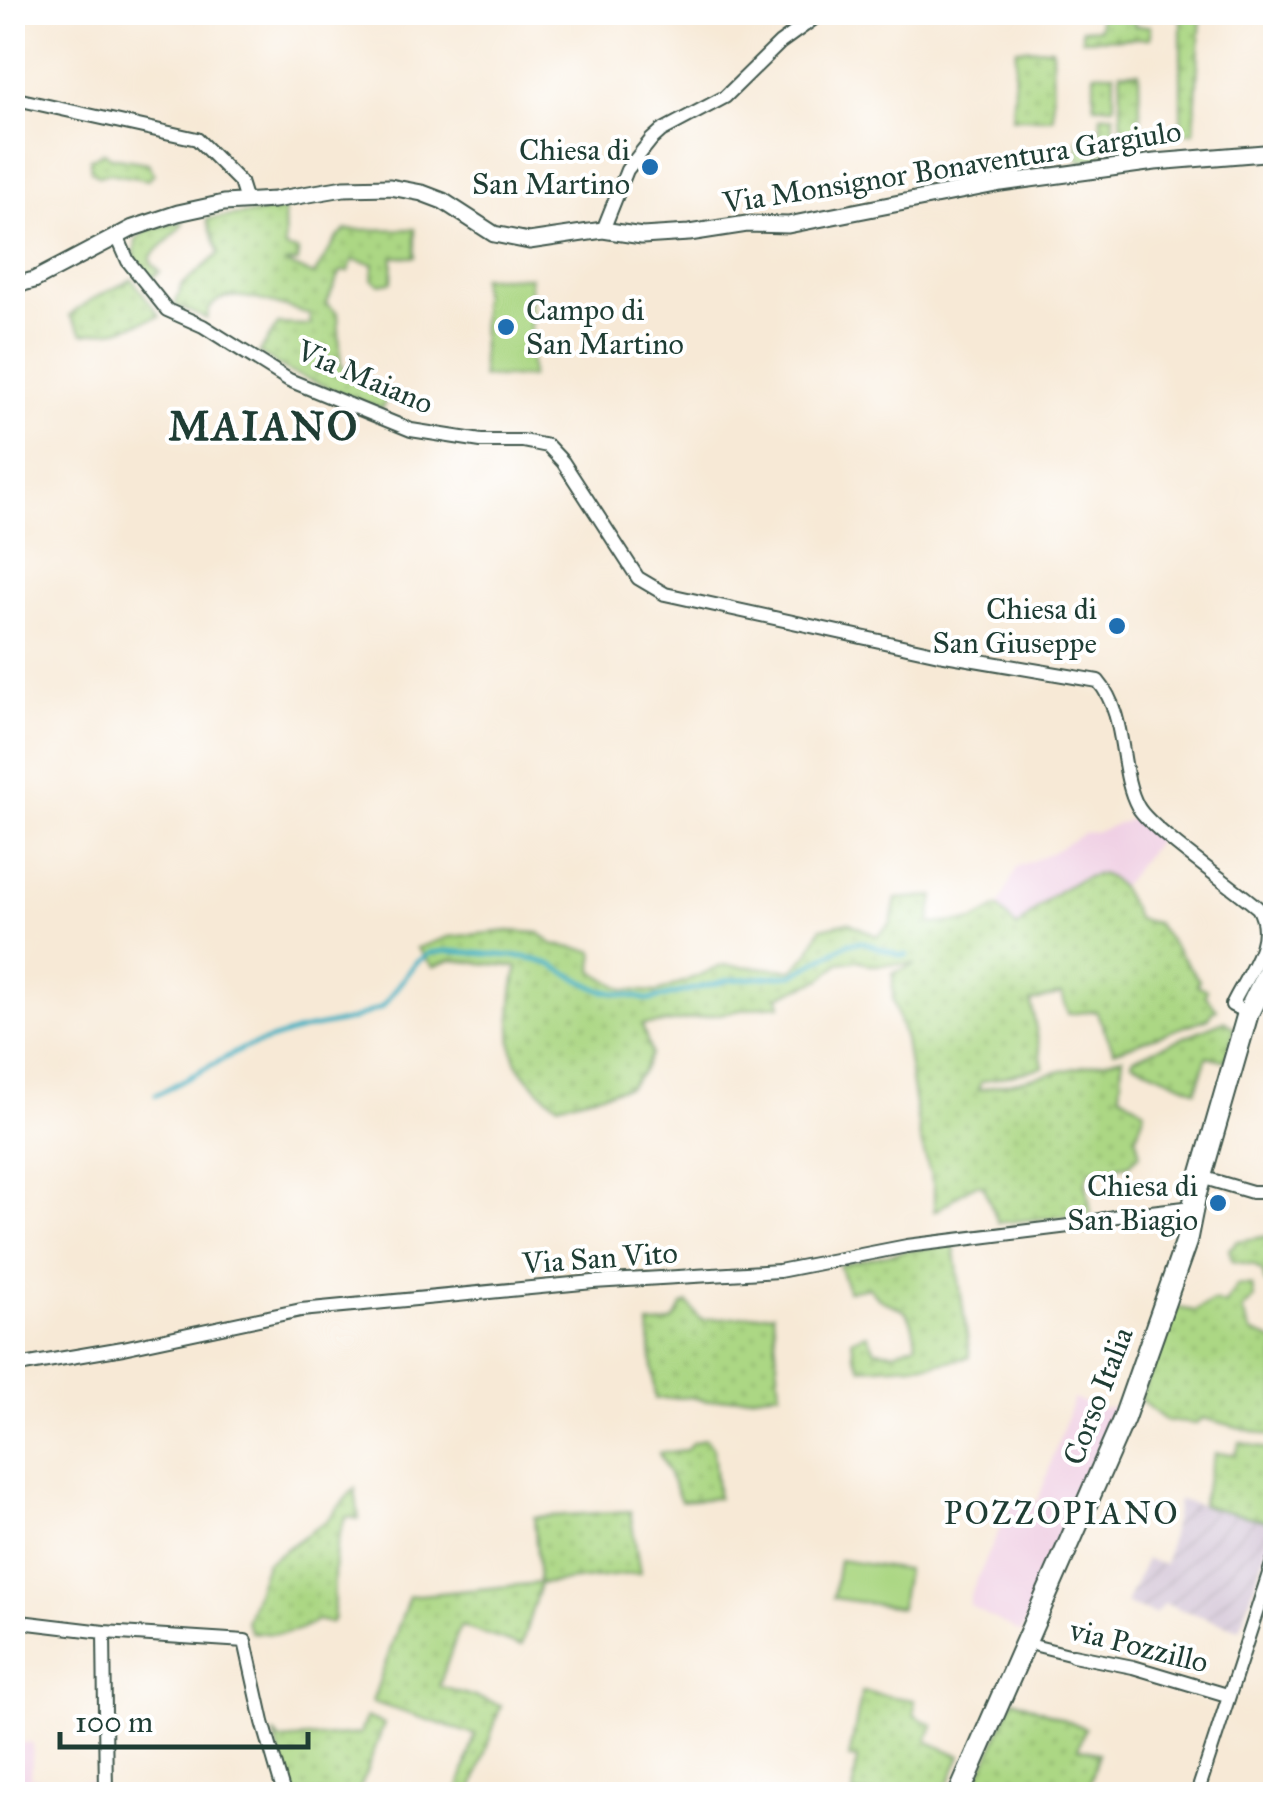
<svg xmlns="http://www.w3.org/2000/svg" width="1288" height="1807" viewBox="0 0 1288 1807" font-family="'IM FELL Great Primer',serif">
  <style>
    .built { fill: #f0d0e4 }
    .industrial { fill: url(#industrial-furrows) }
    .grass { fill: url(#grass-dots); stroke: #668a5c; stroke-width: 2.5 }
    .park { fill: #acd784; stroke: #668a5c; stroke-width: 2.5 }
    .lines { fill: none; stroke-linecap: round; stroke-linejoin: round }
    .stream { stroke: #46b2c3; stroke-width: 5 }
    .pedestrian-casing { stroke: #3f574c; stroke-width: 14 }
    .minor-casing { stroke: #3f574c; stroke-width: 16 }
    .tertiary-casing { stroke: #3f574c; stroke-width: 19 }
    .primary-casing { stroke: #3f574c; stroke-width: 24 }
    .pedestrian { stroke: #fff; stroke-width: 10 }
    .minor { stroke: #fff; stroke-width: 12 }
    .tertiary { stroke: #fff; stroke-width: 15 }
    .primary { stroke: #fff; stroke-width: 20 }
    .poi-dot { fill: #1f6fb2; stroke: #fff; stroke-width: 4 }
    .labels { text-anchor: middle; dominant-baseline: central; stroke-width: 8; stroke-linejoin: round; paint-order: stroke }
    .poi-label { font-size: 30px; fill: #1f3d34; stroke: #fff; text-anchor: end }
    .street-label { font-size: 30px; fill: #1f3d34; stroke: #fff }
    .neighbourhood-label { font-size: 32px; letter-spacing: 2.5px; fill: #1f3d34; stroke: #fff }
    .district-label { font-size: 40px; font-weight: bold; letter-spacing: 2.5px; fill: #1f3d34; stroke: #fff }
  </style>
  <defs>
    <pattern id="industrial-furrows" width="10" height="10" patternUnits="userSpaceOnUse" patternTransform="scale(2.5)"><rect width="10" height="10" fill="#cebed1"/><path d="M-1 1l2-2M0 10L10 0M9 11l2-2" fill="none" stroke="#b0a4b4"/></pattern>
    <pattern id="grass-dots" width="8" height="8" patternUnits="userSpaceOnUse" patternTransform="scale(2.5)"><rect width="8" height="8" fill="#acd784"/><path d="M2 2h.1M6 6h.1" fill="none" stroke="#94b973" stroke-width="1.8" stroke-linecap="round"/></pattern>
  </defs>
  <rect width="100%" height="100%" fill="#fff"/>
  <filter id="ink" filterUnits="userSpaceOnUse"><feTurbulence type="fractalNoise" baseFrequency=".01" numOctaves="2"/><feDisplacementMap in="SourceGraphic" scale="20" xChannelSelector="R" yChannelSelector="G"/><feConvolveMatrix kernelMatrix="1 2 1 2 8 2 1 2 1" color-interpolation-filters="sRGB"/></filter>
  <filter id="wash" filterUnits="userSpaceOnUse"><feTurbulence type="fractalNoise" baseFrequency=".0048" numOctaves="4" result="noise"/><feDisplacementMap in="SourceGraphic" scale="40" xChannelSelector="R" yChannelSelector="G"/><feGaussianBlur stdDeviation="2.25" result="paint"/><feColorMatrix in="noise" values="0 0 0 0 0 0 0 0 0 0 0 0 0 0 0 0 0 1.4 0 .05"/><feComposite in="paint" operator="in"/></filter>
  <g filter="url(#wash)">
    <rect width="100%" height="100%" fill="#f7e9d6"/>
    <path class="built" d="M1136,817L1161,836L1121,887L1110,877L1100,874L1035,909L1017,928L998,908L1017,867L1051,853L1084,833L1096,832Z
      M1073,1399L1101,1408L1116,1407L1021,1633L970,1606V1595L1011,1505L1038,1501Z
      M13,1743H33L31,1778L93,1782V1794H13Z"/>
    <path class="industrial" d="M1178,1500L1275,1523L1240,1629L1164,1604L1155,1614L1126,1604L1146,1559L1165,1565Z"/>
    <path class="grass" d="M1099,13H1134V26H1150V38L1082,39V29L1099,28Z
      M1181,13H1208L1201,16L1194,132L1181,133Z
      M1052,48L1053,118H1012L1016,49Z
      M1120,72H1139L1141,147L1122,146Z
      M1094,73H1114V106H1094Z
      M1114,114V149H1106L1100,158L1078,161V139L1100,138L1101,115Z
      M104,152L111,157L148,163L154,173L148,180L109,173L99,176L91,170L90,159Z
      M284,210L285,248L298,251V262L284,263L314,275L337,238L346,230L415,229V257H393L392,282L379,284L372,279L374,264L353,260L348,272L341,271L326,304L338,313L341,365L359,382L387,397L382,409L289,372L259,353L278,324L311,325L309,314C281,307 211,276 207,319L175,305L182,285L219,254L207,219Z
      M183,222L180,229L151,256V263L160,272L150,279L134,257L136,240L148,229Z
      M132,279L160,316L118,330L83,334L70,316C89,297 109,292 132,279Z
      M1100,874C1122,880 1127,900 1137,919L1156,923L1199,980L1197,985L1207,990L1205,995L1217,1009L1212,1011L1209,1018L1114,1051L1096,1011L1068,1014L1062,994L1031,1002L1043,1067L981,1082L978,1090L1123,1057L1120,1094L1145,1110L1136,1137L1140,1154L1129,1164L1090,1170L1086,1181L1091,1214L998,1223L984,1187L978,1184C960,1190 951,1203 934,1211V1187L920,1139L905,1040L893,1000V973L916,964L870,965L859,960L839,963L822,979L779,996L781,1005C734,1008 690,1023 642,1025L651,1053L642,1073L628,1087L558,1104C543,1095 527,1079 518,1064C506,1046 512,987 518,967L451,960L433,967L417,948L448,937L509,931L539,933L554,945L594,951L593,971L625,990L658,992L724,965L793,970L809,953L821,928L848,922L877,936L891,923L896,899L934,896L930,924L973,921L998,907L1017,928C1040,905 1066,879 1100,874Z
      M1224,1021L1235,1028L1225,1061L1207,1056L1196,1090L1132,1062L1133,1058Z
      M1275,1235V1284L1265,1283L1263,1272L1254,1265L1232,1261L1229,1249L1238,1241Z
      M954,1245L970,1357L933,1364L861,1368L854,1355L852,1339L867,1334L875,1350L895,1352L916,1344C911,1291 888,1317 869,1287L848,1291L839,1265L905,1251Z
      M1237,1285L1252,1286L1254,1298L1242,1311L1251,1332L1275,1341V1437L1203,1418L1197,1424L1166,1421L1140,1400L1174,1307L1195,1311L1213,1301L1225,1304Z
      M688,1303L701,1320L773,1313L780,1392L707,1401L690,1397L655,1399L649,1325C668,1325 676,1324 682,1305Z
      M706,1439L713,1449L718,1498L681,1501L659,1453L686,1450L692,1443Z
      M1240,1442L1275,1451V1523L1201,1505L1215,1453L1236,1454Z
      M355,1488L359,1519L346,1517C331,1548 334,1585 334,1618L331,1623L317,1620C295,1635 278,1635 251,1632L246,1622L266,1563L327,1520Z
      M630,1511L640,1573L540,1584L521,1646L460,1626L439,1686L501,1705L471,1794H457L475,1735L372,1702L409,1596L539,1583L534,1517Z
      M862,1692L914,1700L915,1716L933,1725L927,1741L961,1756L944,1794H853L857,1759L849,1758Z
      M1014,1699L1085,1728L1078,1748L1099,1753L1087,1794H971Z
      M366,1717L384,1724L358,1794H290L274,1733L279,1740L360,1734Z"/>
    <path class="park" d="M481,277H530L531,377H482Z
      M839,1560L906,1570L900,1608L833,1598Z"/>
    <g class="lines">
      <path class="stream" d="M156,1095L244,1048L305,1029L351,1020L382,1007L415,963L430,953L447,951L525,957L550,964L600,990L650,1000L729,980L793,975L849,943L863,942L901,956L907,955"/>
    </g>
  </g>
  <g filter="url(#ink)">
    <g class="lines">
      <defs>
        <path id="pedestrian" d="M1037,1646L1073,1655"/>
        <path id="minor" d="M12,98L197,139L240,182L246,201
          M603,230L627,170L651,140L661,131L725,97L780,43L823,12
          M117,236L128,261L167,310L203,326L289,380L411,430L481,441H523L548,446L563,462L638,578L665,594L939,654L1098,681C1128,716 1118,771 1138,807C1150,829 1234,887 1258,908C1277,940 1246,975 1232,1005L1248,1013
          M1201,1177L1252,1192H1276
          M12,1367L123,1348L301,1310L593,1282L779,1271L907,1246L1077,1225L1117,1216L1193,1207
          M12,1621L104,1632L245,1641L263,1722L284,1794
          M104,1632L106,1794
          M1073,1655L1133,1667L1227,1695
          M1197,1794L1276,1552"/>
        <path id="tertiary" d="M12,286L34,280L133,228L178,213L224,203L274,200L344,188L390,187L422,193L443,201L494,234L529,241L603,230L642,236L689,233L747,224L788,225L1001,183L1155,162L1276,152"/>
        <path id="primary" d="M959,1794L1124,1418L1186,1242L1195,1197L1248,1013L1276,956"/>
      </defs>
      <use href="#pedestrian" class="pedestrian-casing"/>
      <use href="#minor" class="minor-casing"/>
      <use href="#tertiary" class="tertiary-casing"/>
      <use href="#primary" class="primary-casing"/>
      <use href="#pedestrian" class="pedestrian"/>
      <use href="#minor" class="minor"/>
      <use href="#tertiary" class="tertiary"/>
      <use href="#primary" class="primary"/>
    </g>
  </g>
  <g class="poi-dot">
    <circle cx="650" cy="167" r="10"/>
    <circle cx="506" cy="327" r="10"/>
    <circle cx="1117" cy="626" r="10"/>
    <circle cx="1218" cy="1203" r="10"/>
  </g>
  <g class="labels">
    <g class="poi-label">
      <text x="630" y="150">Chiesa di<tspan x="630" dy="34">San Martino</tspan></text>
      <text x="526" y="310" text-anchor="start">Campo di<tspan x="526" dy="34">San Martino</tspan></text>
      <text x="1097" y="609">Chiesa di<tspan x="1097" dy="34">San Giuseppe</tspan></text>
      <text x="1198" y="1186">Chiesa di<tspan x="1198" dy="34">San Biagio</tspan></text>
    </g>
    <g class="street-label">
      <text transform="translate(952 167) rotate(-9)">Via Monsignor Bonaventura Gargiulo</text>
      <text transform="translate(365 377) rotate(23)">Via Maiano</text>
      <text transform="translate(600 1258) rotate(-4)">Via San Vito</text>
      <text transform="translate(1098 1396) rotate(-69)">Corso Italia</text>
      <text transform="translate(1139 1646) rotate(14)">via Pozzillo</text>
    </g>
    <g class="neighbourhood-label">
      <text x="1062" y="1513">POZZOPIANO</text>
    </g>
    <g class="district-label">
      <text x="264" y="426">MAIANO</text>
    </g>
  </g>
  <rect width="1288" height="1807" fill="none" stroke="#fff" stroke-width="50"/>
  <path d="M60 1732v15h248v-15" fill="none" stroke="#1f3d34" stroke-width="5"/>
  <text x="75" y="1732" font-size="30" fill="#1f3d34" stroke="#ffffff" stroke-width="8" paint-order="stroke">100 m</text>
</svg>
